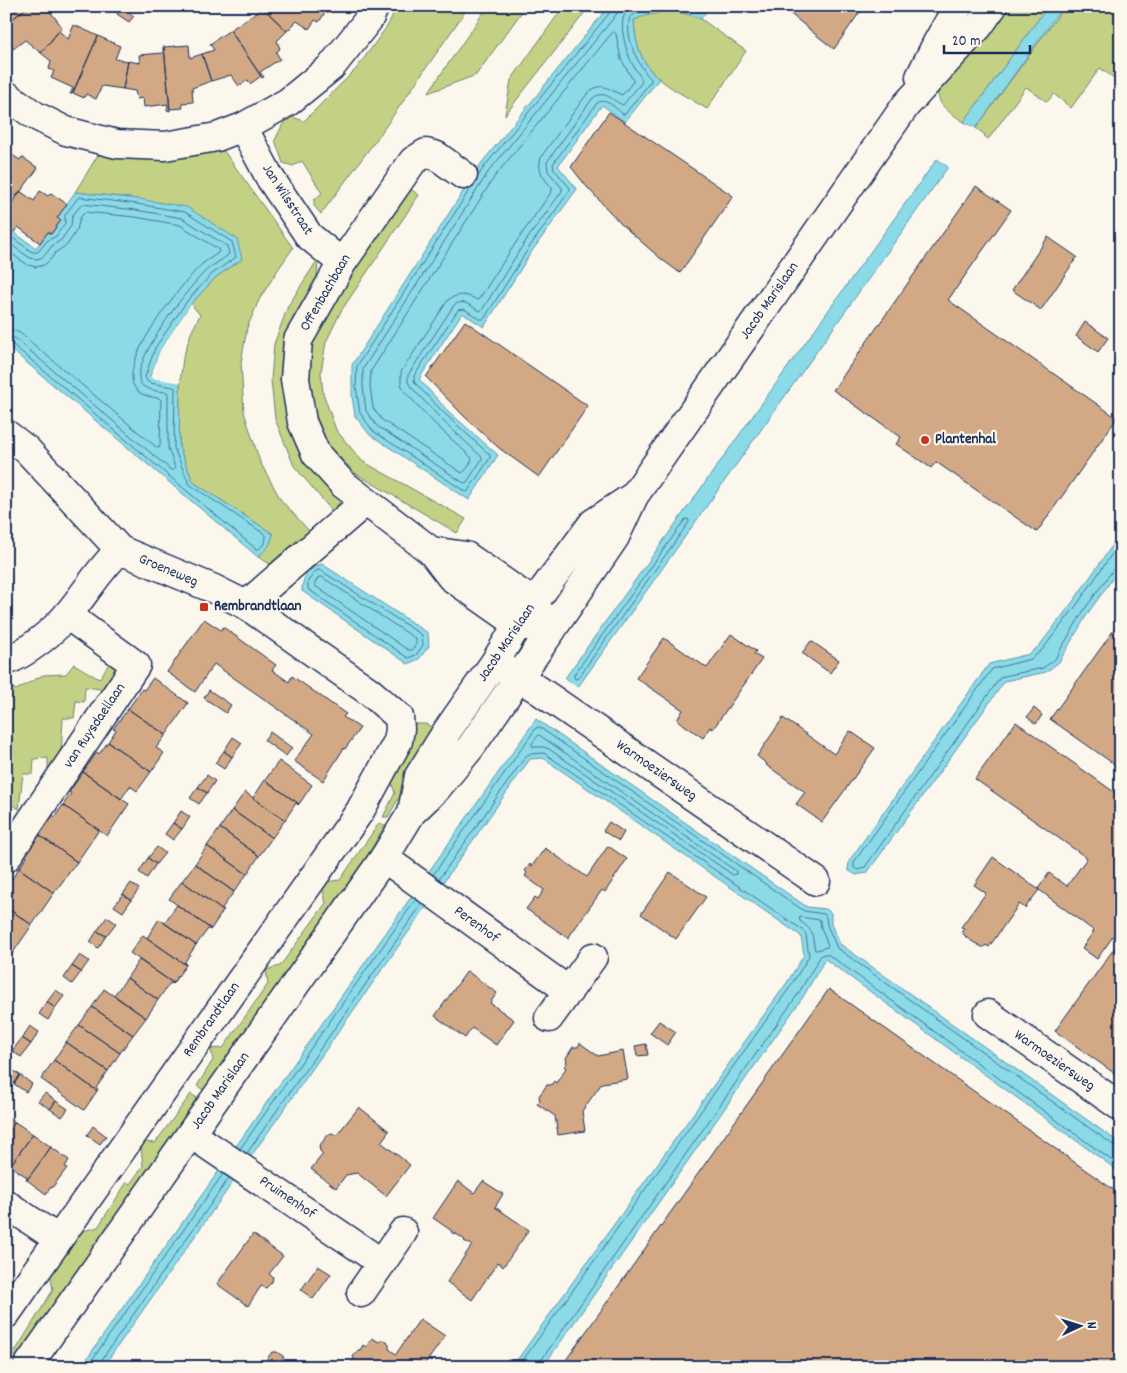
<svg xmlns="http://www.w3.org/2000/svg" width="1127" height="1373" viewBox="0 0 1127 1373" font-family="Dekko,sans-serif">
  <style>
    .green { fill: #c3d185; stroke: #6f8072 }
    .water { fill: #8bdae7; stroke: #5e96b0 }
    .pier { fill: #fbf7ec }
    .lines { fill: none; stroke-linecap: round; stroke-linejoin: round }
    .shore { stroke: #487395; stroke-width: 1 }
    .building { fill: #d2a984; stroke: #1b2f5e }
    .minor-casing { stroke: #1b2f5e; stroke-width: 31 }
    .major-casing { stroke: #1b2f5e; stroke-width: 31 }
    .minor { stroke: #fbf7ec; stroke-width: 28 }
    .major { stroke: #fbf7ec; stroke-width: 28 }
    .poi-dot { fill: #c8321e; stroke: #fbf7ec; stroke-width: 2 }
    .labels { text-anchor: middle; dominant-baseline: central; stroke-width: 4.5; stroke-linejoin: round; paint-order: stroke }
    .street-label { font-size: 15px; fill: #1b2f5e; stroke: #fbf7ec }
    .poi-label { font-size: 15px; font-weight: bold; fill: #1b2f5e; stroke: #fbf7ec; text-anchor: start }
  </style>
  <rect width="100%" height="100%" fill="#fbf7ec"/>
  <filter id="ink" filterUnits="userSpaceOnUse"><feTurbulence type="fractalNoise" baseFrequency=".02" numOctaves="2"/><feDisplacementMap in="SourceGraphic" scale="10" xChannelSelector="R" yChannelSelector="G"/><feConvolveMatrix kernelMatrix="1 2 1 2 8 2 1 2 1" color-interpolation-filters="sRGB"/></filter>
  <g filter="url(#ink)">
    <path class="green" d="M397,6H469L379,136L321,214L314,206V200L322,193L302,161L293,166L283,163L275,140L283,124L292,117L304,121L357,68L388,25Z
      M488,6H526L476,75L428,93Z
      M564,6H590L505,115L511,80Z
      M1004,6H1048L964,122C951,113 936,106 938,89Z
      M1065,6H1121V83L1100,68L1071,108L1054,94L1047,102L1026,87L990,137L988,139L984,136L985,135L976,128Z
      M664,12C677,12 689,13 701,19L746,51L707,109C666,84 636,75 634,20L644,16Z
      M221,147L293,248L279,268L259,300L247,328L241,363L244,412L260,462L281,500L310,532L281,554L270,564L258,557L269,546L273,534L193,482L179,447L180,383L183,358L191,333L200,315L191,304L216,277L242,259L138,199L75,192L98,155L121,158Z
      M409,188L419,195L341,311L326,342L321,372L323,393L336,430L362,461L466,519L457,533L355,473L328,445L313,409L309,370L313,341L330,306Z
      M318,259L317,278L293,318L283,352L284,401L305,456L344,497L332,511L294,466L275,419L271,380L274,344L288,306Z
      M113,658L120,667L100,700L101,689L85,687L84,702L76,701L74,718H63L61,755L48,774V758L34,759L33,774H23L19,809L6,801V682L16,690L43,675L66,674L74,664L99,679Z
      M413,724H425L438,729L388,817H383L395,793L391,781Z
      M379,823L385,825L349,888L204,1090L197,1086L213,1060L211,1049L223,1048L268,984L266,970L280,966L326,903L322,887L325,882L340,880Z
      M191,1094L197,1098L11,1367H6V1351L16,1350L53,1290L50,1273L79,1232L98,1227L127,1182L130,1184L143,1166L141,1147L143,1142L155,1143Z"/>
    <path class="water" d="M609,6H710L701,19C679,8 656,11 634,20C635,44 641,63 659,79L625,122L602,105L558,166L577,189L532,251L484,327L462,313L419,379L448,411L498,455L469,500L369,434L355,416L352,396V365L480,165Z
      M1048,6H1063L976,128L964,122Z
      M937,159L948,167L578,687L565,678Z
      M75,192L138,199L187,207L237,239L242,259L216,277L191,304L160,350L150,377L180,383L179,447L193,482L273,534L269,546L258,557L8,347L6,348V227L36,248L48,232L51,234L61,221L57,218Z
      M1121,533V567L1088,613L1059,662L1046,672L1005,681L867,873L856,875L848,870L849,861L989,664L1029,654L1039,646L1072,603Z
      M322,564L428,633L429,646L419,659L408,664L302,591C302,577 308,568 322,564Z
      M536,719L807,907L826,909L831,913V924L840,944L1121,1144V1173L825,959L803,997L543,1367H512L786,984L804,955L801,936L543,758L530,759L103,1367H81Z"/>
    <path class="pier" d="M191,304L193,306L162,351L153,376L181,380L180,383L150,378L160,350Z"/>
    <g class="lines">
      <path class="shore" d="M619,6L616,15L489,171L363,369V386L366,411L377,426L464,483L467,482L482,459V457L441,419L411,387L408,382V375L454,305C463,299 470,305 479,311L482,310L523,245L562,191V188L548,171L547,162L592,99C605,88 612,101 623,105L642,82C641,76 636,71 633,65C627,54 618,25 625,14C628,10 634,8 639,6
        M614,32L616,34L621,59L633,80V82L622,95C608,89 601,80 587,94L543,154C535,168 543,177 552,188V191L517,241L479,299L477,300C467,294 458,293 448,300L401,372V384L405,392L435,424L472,458C472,462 466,471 462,473L382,420L373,408L370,386L371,371L495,176L612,33Z
        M477,178L484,167L611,11L613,6
        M472,186L357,366L356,387L360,413L373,431L466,492L468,491L490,458V455L445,414L415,383L414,380V376L458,310L464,309L480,319H484L528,249L570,190V188L554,169L553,164L597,103C606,97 615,108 623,114H625L651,81V79C638,65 624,37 630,17C649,4 678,4 699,12L704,6
        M6,233L32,252H38L48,240L53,238L56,236L65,223V215L77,199L79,197L137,204L185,212L232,242L236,257L212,274L187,301L155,348L145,377L147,381L150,383L173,387L175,388L174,448L189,484L266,535V538L265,543L259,549H256L12,344L6,343
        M6,241L30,258L36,259L41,258L45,255L52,246L61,240L71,226L72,216L82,204L136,210L182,218L227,246L229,253L228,255C222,260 215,264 209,268C192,282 127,365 141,384C147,391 159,391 167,392L168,393V448L175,467L174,470H171L16,339L11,337H6
        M6,250L28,265L36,267L44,265L50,260L56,252L67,245L77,230L80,218L85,212L135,217L180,225L218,249L219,251L218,253C213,257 207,260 202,264C183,283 117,362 135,388C141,396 150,397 159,398L161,400L160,446L159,448L156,447L20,333L13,330L6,329
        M686,519L689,520V522L578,678L576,679L574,678V675Z
        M1121,541L1076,606L1042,650L1031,659L992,669L854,862V868L858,870L865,867L1000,678L1004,676L1043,668L1055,659L1084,610L1115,567L1121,564
        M320,570L422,635L423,645L416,655L408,658L308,589V581L316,571Z
        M319,577H322L416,639V644L412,650H408L315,586V583Z
        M539,735L736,871V874L733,875L549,749L544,747H533L532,744Z
        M433,875L536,728L539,727L804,911L824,914L826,917L827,925L837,948L1116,1147L1121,1148
        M439,879L526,756L529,754L544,753L804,931L806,935L809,956L790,987L518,1367
        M800,917L820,920L821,928L828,945L827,947L817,950H815C811,933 815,932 800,921Z
        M240,1149L416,899
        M247,1153L422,904
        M87,1367L223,1174
        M99,1367L100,1362L229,1178
        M539,1367L540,1362L798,994L820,957L823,954L829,955L1121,1167"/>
    </g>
    <path class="building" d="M6,6H29L6,24Z
      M29,6H46L62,27L41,53L25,40L13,49L6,40V24Z
      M265,6H319L326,11L319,22L315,20L309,29L297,21L287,31L263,8Z
      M781,6H864L834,49L815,34Z
      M121,8L134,16L129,22L117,14Z
      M263,8L287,31L277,41L280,49L276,52L280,59L260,72L264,77L262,78L230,30Z
      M74,25L98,36L72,94H70L73,88L51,78L54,71L49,69L51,61L41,53L59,31L68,39Z
      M230,30L261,76L250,84L248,80L239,86L231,75L211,81L202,54L214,50L210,44Z
      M98,36L120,46L115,59L128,61L123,89L102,86L96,99L86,94L84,98L73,93Z
      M189,45L190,58L202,54L211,81L192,88L193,102L182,103L183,108L170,109L164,47Z
      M163,47H164L170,111L167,110L168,104L144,107L143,98L137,99L135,91L123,89L128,61L140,63L139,55L163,53Z
      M609,112L733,196L680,273L660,258L621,224L587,187L571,167Z
      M12,155L20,160L22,157L38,168L10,206L6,203V163Z
      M976,186L1011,210L948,300L1117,418L1037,532L936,462L931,468L896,444L901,437L833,390Z
      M20,191L34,201L40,191L48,196L51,193L67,204L57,218L61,220L51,234L48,232L40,243L18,227L14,232L6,227V211Z
      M1048,237L1077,257L1041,310L1012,290Z
      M465,321L588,406L539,477L499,448L481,432L463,415L426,377Z
      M1085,322L1108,338L1098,352L1076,336Z
      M204,619L221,630L223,627L276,665L272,670L289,682L292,676L346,714L343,717L360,728L345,749L344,748L323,781L294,761L314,734L214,664L195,692L167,672Z
      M1121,620V769L1050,719Z
      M731,634L756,651L754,654L762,659L713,729L710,727L703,738L677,720L683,710L636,678L664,638L707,668Z
      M811,641L839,660L830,673L802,653Z
      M153,678L188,703L166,735L128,709L142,689L144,690Z
      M209,690L231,705L226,713L204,698Z
      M1034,708L1042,715L1036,724L1027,717Z
      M128,709L166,735L156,748L164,753L151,772L108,742L116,730L113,729Z
      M783,718L834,754L850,731L875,748L822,822L796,804L805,792L766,765L767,764L757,756Z
      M1016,722L1121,797V925L1097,959L1082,948L1094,931L1038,889L1049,873L1067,886L1087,858L975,779Z
      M270,732L292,748L286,756L264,740Z
      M233,737L242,743L232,757L224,751Z
      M108,742L151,772L137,791L130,786L121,799L83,772L97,752L99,754Z
      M224,751L232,757L224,769L215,763Z
      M279,761L312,785L299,804L265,780Z
      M83,772L129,804L107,836L63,805L71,793L69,792Z
      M207,775L215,781L207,793L198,787Z
      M265,780L299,804L298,805L296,803L285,820L253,798Z
      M198,787L207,793L199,804L190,798Z
      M245,792L285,820L272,838L232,810Z
      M63,805L99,830L77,862L39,835L53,815L55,817Z
      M232,810L272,838L259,856L220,828Z
      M181,811L190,817L182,829L173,823Z
      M609,822L624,832L619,841L603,831Z
      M173,823L182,829L173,840L165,834Z
      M220,828L259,856L247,874L207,846Z
      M39,835L77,862L54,893L19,868L27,857L25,855Z
      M207,846L247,874L234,892L195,864Z
      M608,846L627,859L605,892L602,890L568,938L526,909L535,897L538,899L544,890L525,876L527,873L525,871L530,864L532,866L545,848L587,877Z
      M157,847L165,853L156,864L148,858Z
      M993,857L1039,890L1025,908L1019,904L989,947L986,945L984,947H982L973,942L966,937L962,932L964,929L961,927L986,893L974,885Z
      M148,858L156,864L147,878L139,872Z
      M195,864L234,892L222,908L224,910L223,911L182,881Z
      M19,868L54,893L32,925L6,907V882L9,879L11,880Z
      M670,872L706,897L676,939L641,914Z
      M182,881L223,911L211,929L169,899Z
      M131,883L139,889L131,900L123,894Z
      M123,894L131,900L123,912L114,906Z
      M177,905L211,929L210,930L208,929L196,945L164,923Z
      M6,907L32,925L10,957L6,954Z
      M107,917L116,923L106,936L97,931Z
      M159,919L196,945L184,963L186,964V965L147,938Z
      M97,931L106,936L98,948L90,942Z
      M143,935L186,965L173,983L130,953Z
      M1121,939V1078L1055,1031Z
      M80,955L89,961L81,972L72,966Z
      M139,960L173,983L172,984L170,983L158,1000L127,978Z
      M72,966L81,972L72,984L64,978Z
      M467,971L497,993L490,1003L514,1020L496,1045L472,1028L465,1038L435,1016Z
      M127,978L158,1000L146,1018L114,995Z
      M104,989L146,1018L133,1035L92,1007Z
      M829,989L1121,1195V1367H561Z
      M56,990L64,996L55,1008L47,1002Z
      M47,1002L55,1008L48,1020L39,1014Z
      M92,1007L133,1035L120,1053L79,1025Z
      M659,1021L676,1032L667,1045L650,1033Z
      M79,1025L120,1053L108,1071L66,1042Z
      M30,1026L39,1032L31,1044L22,1038Z
      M22,1038L31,1044L21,1057L12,1051Z
      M66,1042L108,1071L96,1088L98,1089L97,1091L54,1060Z
      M580,1043L598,1056L623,1051L628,1079L602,1083L582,1111L585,1131L558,1135L555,1116L537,1104L540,1101L539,1096L547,1085H551L554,1081L556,1083L566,1068L564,1066L567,1063L566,1058L573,1047H578Z
      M646,1044L648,1055L637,1056L635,1046Z
      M54,1060L97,1091L84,1110L41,1079Z
      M7,1066L20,1075L14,1084L6,1079Z
      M20,1075L32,1084L26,1092L14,1084Z
      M45,1093L56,1101L50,1109L38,1101Z
      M56,1101L68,1109L62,1117L50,1109Z
      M359,1107L389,1131L381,1142L410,1165L386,1196L357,1173L346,1175L336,1188L311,1169L323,1154L320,1151L319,1146L329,1134L333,1133L336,1136Z
      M6,1115L15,1122L6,1134Z
      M15,1122L33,1134L10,1166L6,1163V1134Z
      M93,1126L106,1136L100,1144L87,1135Z
      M33,1134L51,1147L27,1180H26L27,1177L10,1166Z
      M51,1147L69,1160L65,1167L67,1168L52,1188L51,1187L46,1194L27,1180Z
      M458,1181L474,1193L483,1181L503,1194L495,1207L529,1230L503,1267L498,1262L472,1300L447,1282L472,1245L464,1241L465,1240L455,1233L454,1234L451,1232L452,1231L433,1218Z
      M253,1234L283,1256L269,1274L273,1277L272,1282L266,1288L261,1286L248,1306L217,1284Z
      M318,1266L331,1274L313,1299L301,1290Z
      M420,1319L445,1336L425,1364L428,1366L427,1367L349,1366L354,1359L353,1357L358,1350H360L363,1345L366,1347L372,1338L379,1342L383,1340L387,1341L389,1345V1349L396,1354Z
      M272,1352H277L284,1357L277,1367L266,1360Z"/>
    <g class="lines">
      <defs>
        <path id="minor" d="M6,95L34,115L66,131L117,144L165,146L217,137L243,127L288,102L331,67L369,19L375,6
          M243,127L270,178L309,236L342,263
          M463,175L437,156L426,153L413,161L342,263L298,340L295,379L302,422L316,454L343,484L431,551L451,577L518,624L551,631
          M6,434L27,450L120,550L214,589L246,605L370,692L399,717L400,729L398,741L360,811L6,1314
          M431,551L466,556L534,603L546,623
          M246,605L365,502
          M6,661C27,653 54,631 68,614C86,593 99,569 120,550
          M499,665L537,689L816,881
          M6,858L136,665L67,615
          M384,858L569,991
          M988,1014L1121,1107
          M549,1018L593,957
          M191,1134L382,1263
          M6,1204L58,1239
          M361,1293L403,1232"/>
        <path id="major" d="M920,77L937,43L958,6
          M412,812L419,776L447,731L495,662L518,624L593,523L634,496
          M27,1367L384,858L412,812L437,788L470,748L551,631L615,537L634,496L906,105L978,27L993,6"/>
      </defs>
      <use href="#minor" class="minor-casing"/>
      <use href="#major" class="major-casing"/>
      <use href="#minor" class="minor"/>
      <use href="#major" class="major"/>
    </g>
  </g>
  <g class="poi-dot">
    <circle cx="925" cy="440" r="5"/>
    <rect x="199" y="602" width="10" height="10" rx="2.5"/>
  </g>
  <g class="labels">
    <g class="street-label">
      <text transform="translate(287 200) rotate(57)">Jan Wilsstraat</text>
      <text transform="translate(326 293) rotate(-60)">Offenbachbaan</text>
      <text transform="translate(770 301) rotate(-55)">Jacob Marislaan</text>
      <text transform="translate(168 571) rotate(23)">Groeneweg</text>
      <text transform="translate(507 643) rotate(-56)">Jacob Marislaan</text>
      <text transform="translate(95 726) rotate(-56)">van Ruysdaellaan</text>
      <text transform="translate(656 771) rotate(35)">Warmoeziersweg</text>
      <text transform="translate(476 925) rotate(36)">Perenhof</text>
      <text transform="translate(212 1020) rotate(-55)">Rembrandtlaan</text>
      <text transform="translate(1054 1061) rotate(35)">Warmoeziersweg</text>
      <text transform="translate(221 1091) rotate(-55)">Jacob Marislaan</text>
      <text transform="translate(287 1198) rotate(34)">Pruimenhof</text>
    </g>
    <g class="poi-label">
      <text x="935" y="440">Plantenhal</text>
      <text x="214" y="607">Rembrandtlaan</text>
    </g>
  </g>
  <rect width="1127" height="1373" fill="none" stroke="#fbf7ec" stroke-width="25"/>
  <rect x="12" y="12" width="1102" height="1348" fill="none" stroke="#1b2f5e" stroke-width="2" filter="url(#ink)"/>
  <g transform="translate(1080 1326) rotate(86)" stroke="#fbf7ec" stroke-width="4" paint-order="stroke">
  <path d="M0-4L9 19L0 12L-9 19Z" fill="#1b2f5e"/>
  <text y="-8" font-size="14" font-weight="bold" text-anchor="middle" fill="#1b2f5e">N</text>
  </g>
  <path d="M944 45v8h86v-8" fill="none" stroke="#1b2f5e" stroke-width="2.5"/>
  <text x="952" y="45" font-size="15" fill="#1b2f5e" stroke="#fbf7ec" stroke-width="4" paint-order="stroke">20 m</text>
</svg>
